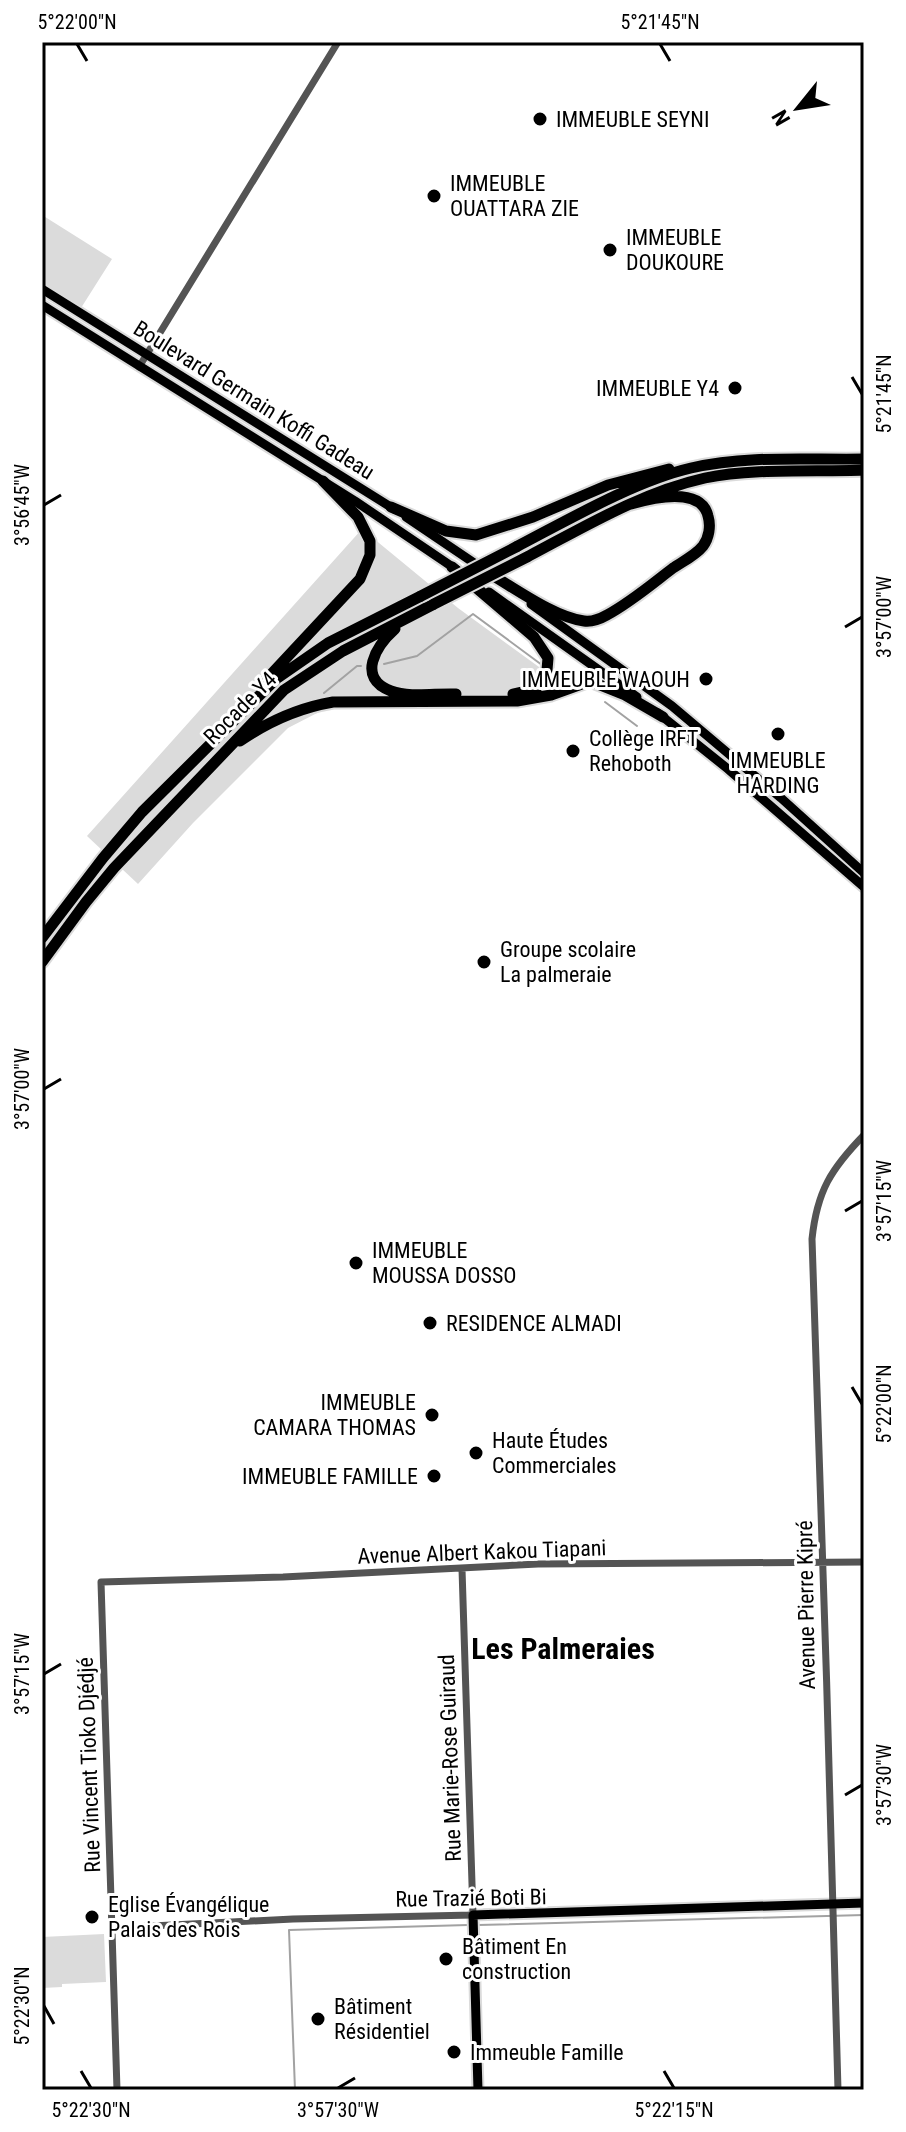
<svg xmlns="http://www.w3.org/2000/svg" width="906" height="2132" viewBox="0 0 906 2132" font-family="'Roboto Condensed',sans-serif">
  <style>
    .green { fill: #dbdbdb }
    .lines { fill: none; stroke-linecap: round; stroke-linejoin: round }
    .stream { stroke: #a2a2a2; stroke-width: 2 }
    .major-casing { stroke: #dbdbdb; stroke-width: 13 }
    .highway-casing { stroke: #dbdbdb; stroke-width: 15 }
    .minor { stroke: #545454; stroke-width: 7 }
    .major { stroke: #000; stroke-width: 9 }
    .highway { stroke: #000; stroke-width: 11 }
    .highway-bridge-casing { stroke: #dbdbdb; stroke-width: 15; stroke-linecap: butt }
    .highway-bridge { stroke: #000; stroke-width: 11 }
    .ticks { fill: none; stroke: #000; stroke-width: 3 }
    .poi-dot { fill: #000; stroke: #fff; stroke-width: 3 }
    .labels { text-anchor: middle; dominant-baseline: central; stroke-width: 6; stroke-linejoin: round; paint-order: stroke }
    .poi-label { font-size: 22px; fill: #000; stroke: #fff; text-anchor: start }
    .street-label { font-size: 22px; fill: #000; stroke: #fff }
    .district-label { font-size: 30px; font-weight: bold; fill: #000; stroke: #fff }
    .neatline { fill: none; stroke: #000; stroke-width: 3 }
    .ticks-label { font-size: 20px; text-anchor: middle; fill: #000 }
  </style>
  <rect width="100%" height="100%" fill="#fff"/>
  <path class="green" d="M42,215L112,259L81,308L42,282Z
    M362,529L458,608L539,667L540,671L514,698L348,697L288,728L193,823L138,884L87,836Z
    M104,1934L106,1982L62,1984V1987L42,1988V1937Z"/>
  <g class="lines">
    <path class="stream" d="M384,664L417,656L473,614L542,665
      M324,693L357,666H361
      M605,702L637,726
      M478,1925L864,1915
      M295,2090L289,1930L468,1925"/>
    <defs>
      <path id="major" d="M42,289L394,509
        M42,305L355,501L457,570
        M406,517L483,569
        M489,592L637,697
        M531,604L672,706L781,798L864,873
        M658,713L728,769L864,887
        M478,2090L473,1915L864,1903"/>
      <path id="highway" d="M391,507L446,531L476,535L533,517L608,485L669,469
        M516,547C568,520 635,481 691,468C747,455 807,460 864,459
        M527,557C584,527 642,492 705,478C753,468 815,472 864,470
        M452,567L534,637L548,658L547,670L540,684L535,689L513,694
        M485,571C512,586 553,617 584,621C592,622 600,619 607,615C631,602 652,584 673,568C682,562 696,555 703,546C709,538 711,526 708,516C701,486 652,498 631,504
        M395,629C376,646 356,678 391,691C410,698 436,693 456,694
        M263,683L360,579L370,555V541L358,517L323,481
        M240,741C269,721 298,708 333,702L517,701L551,695L590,681L625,695L663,717
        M42,938L103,858L142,812L276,679L328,643L421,596
        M42,962L86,902L114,868L284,690L343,651L434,604"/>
    </defs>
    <use href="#major" class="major-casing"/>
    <use href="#highway" class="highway-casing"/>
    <path class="minor" d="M139,367L338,42
      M112,1928L293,1919L473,1915L462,1569
      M117,2090L101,1582L283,1577L538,1564L864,1562
      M838,2090C830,1806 823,1523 812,1239C817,1191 831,1169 864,1135"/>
    <use href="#major" class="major"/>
    <use href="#highway" class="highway"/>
    <defs>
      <path id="highway-bridge" d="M421,596L516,547
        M434,604L527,557"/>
    </defs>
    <use href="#highway-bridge" class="highway-bridge-casing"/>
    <use href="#highway-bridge" class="highway-bridge"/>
  </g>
  <path class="ticks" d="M77,44L87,61M660,44L670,61M852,377L862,394M44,505L61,495M845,627L862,617M44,1089L61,1079M845,1211L862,1201M852,1387L862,1404M44,1674L61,1664M845,1795L862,1785M44,2006L54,2024M81,2071L91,2088M664,2071L674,2088M338,2088L355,2078"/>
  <g class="poi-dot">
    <circle cx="540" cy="119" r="8"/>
    <circle cx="434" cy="196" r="8"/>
    <circle cx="610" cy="250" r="8"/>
    <circle cx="735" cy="388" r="8"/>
    <circle cx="706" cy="679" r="8"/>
    <circle cx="778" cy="734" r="8"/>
    <circle cx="573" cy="751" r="8"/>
    <circle cx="484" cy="962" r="8"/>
    <circle cx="356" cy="1263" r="8"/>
    <circle cx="430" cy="1323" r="8"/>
    <circle cx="432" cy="1415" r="8"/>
    <circle cx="476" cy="1453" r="8"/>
    <circle cx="434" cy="1476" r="8"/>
    <circle cx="92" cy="1917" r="8"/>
    <circle cx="446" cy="1959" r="8"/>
    <circle cx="318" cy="2019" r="8"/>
    <circle cx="454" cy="2052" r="8"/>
  </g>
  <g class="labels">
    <g class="poi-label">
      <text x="556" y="119">IMMEUBLE SEYNI</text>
      <text x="450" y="183">IMMEUBLE<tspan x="450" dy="25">OUATTARA ZIE</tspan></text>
      <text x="626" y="237">IMMEUBLE<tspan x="626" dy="25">DOUKOURE</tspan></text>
      <text x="719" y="388" text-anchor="end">IMMEUBLE Y4</text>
      <text x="690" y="679" text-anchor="end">IMMEUBLE WAOUH</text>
      <text x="589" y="738">Collège IRFT<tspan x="589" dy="25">Rehoboth</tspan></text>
      <text x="778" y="760" text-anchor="middle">IMMEUBLE<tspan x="778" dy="25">HARDING</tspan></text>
      <text x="500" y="949">Groupe scolaire<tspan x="500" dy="25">La palmeraie</tspan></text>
      <text x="372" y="1250">IMMEUBLE<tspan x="372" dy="25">MOUSSA DOSSO</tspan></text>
      <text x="446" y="1323">RESIDENCE ALMADI</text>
      <text x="416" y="1402" text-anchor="end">IMMEUBLE<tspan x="416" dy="25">CAMARA THOMAS</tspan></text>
      <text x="492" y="1440">Haute Études<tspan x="492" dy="25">Commerciales</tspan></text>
      <text x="418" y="1476" text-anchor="end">IMMEUBLE FAMILLE</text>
      <text x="108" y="1904">Eglise Évangélique<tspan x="108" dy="25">Palais des Rois</tspan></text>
      <text x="462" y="1946">Bâtiment En<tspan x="462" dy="25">construction</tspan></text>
      <text x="334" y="2006">Bâtiment<tspan x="334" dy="25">Résidentiel</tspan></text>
      <text x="470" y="2052">Immeuble Famille</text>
    </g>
    <g class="street-label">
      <text transform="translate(254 400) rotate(32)">Boulevard Germain Koffi Gadeau</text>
      <text transform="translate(240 708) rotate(-45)">Rocade Y4</text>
      <text transform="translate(482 1552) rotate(-2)">Avenue Albert Kakou Tiapani</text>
      <text transform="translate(806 1605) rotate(-91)">Avenue Pierre Kipré</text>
      <text transform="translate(450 1758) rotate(-92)">Rue Marie-Rose Guiraud</text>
      <text transform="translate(89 1765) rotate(-92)">Rue Vincent Tioko Djédjé</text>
      <text transform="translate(471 1898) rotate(-1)">Rue Trazié Boti Bi</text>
    </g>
    <g class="district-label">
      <text x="563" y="1648">Les Palmeraies</text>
    </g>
  </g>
  <rect width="906" height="2132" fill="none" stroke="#ffffff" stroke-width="88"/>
  <g transform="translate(798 108) rotate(240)" stroke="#ffffff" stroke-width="6" paint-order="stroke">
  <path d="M0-6L14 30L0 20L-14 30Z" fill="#000000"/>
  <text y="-12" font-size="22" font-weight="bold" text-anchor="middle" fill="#000000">N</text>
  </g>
  <rect x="44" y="44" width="818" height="2044" class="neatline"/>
  <g class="ticks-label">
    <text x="77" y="29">5°22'00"N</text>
    <text x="660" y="29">5°21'45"N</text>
    <text transform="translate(884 394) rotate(-90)" y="7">5°21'45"N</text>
    <text transform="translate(22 505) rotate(-90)" y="7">3°56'45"W</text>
    <text transform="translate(884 617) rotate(-90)" y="7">3°57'00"W</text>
    <text transform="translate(22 1089) rotate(-90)" y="7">3°57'00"W</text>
    <text transform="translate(884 1201) rotate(-90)" y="7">3°57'15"W</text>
    <text transform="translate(884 1404) rotate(-90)" y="7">5°22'00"N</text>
    <text transform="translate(22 1674) rotate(-90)" y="7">3°57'15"W</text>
    <text transform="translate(884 1785) rotate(-90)" y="7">3°57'30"W</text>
    <text transform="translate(22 2006) rotate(-90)" y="7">5°22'30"N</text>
    <text x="91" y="2117">5°22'30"N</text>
    <text x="338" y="2117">3°57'30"W</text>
    <text x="674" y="2117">5°22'15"N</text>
  </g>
</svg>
